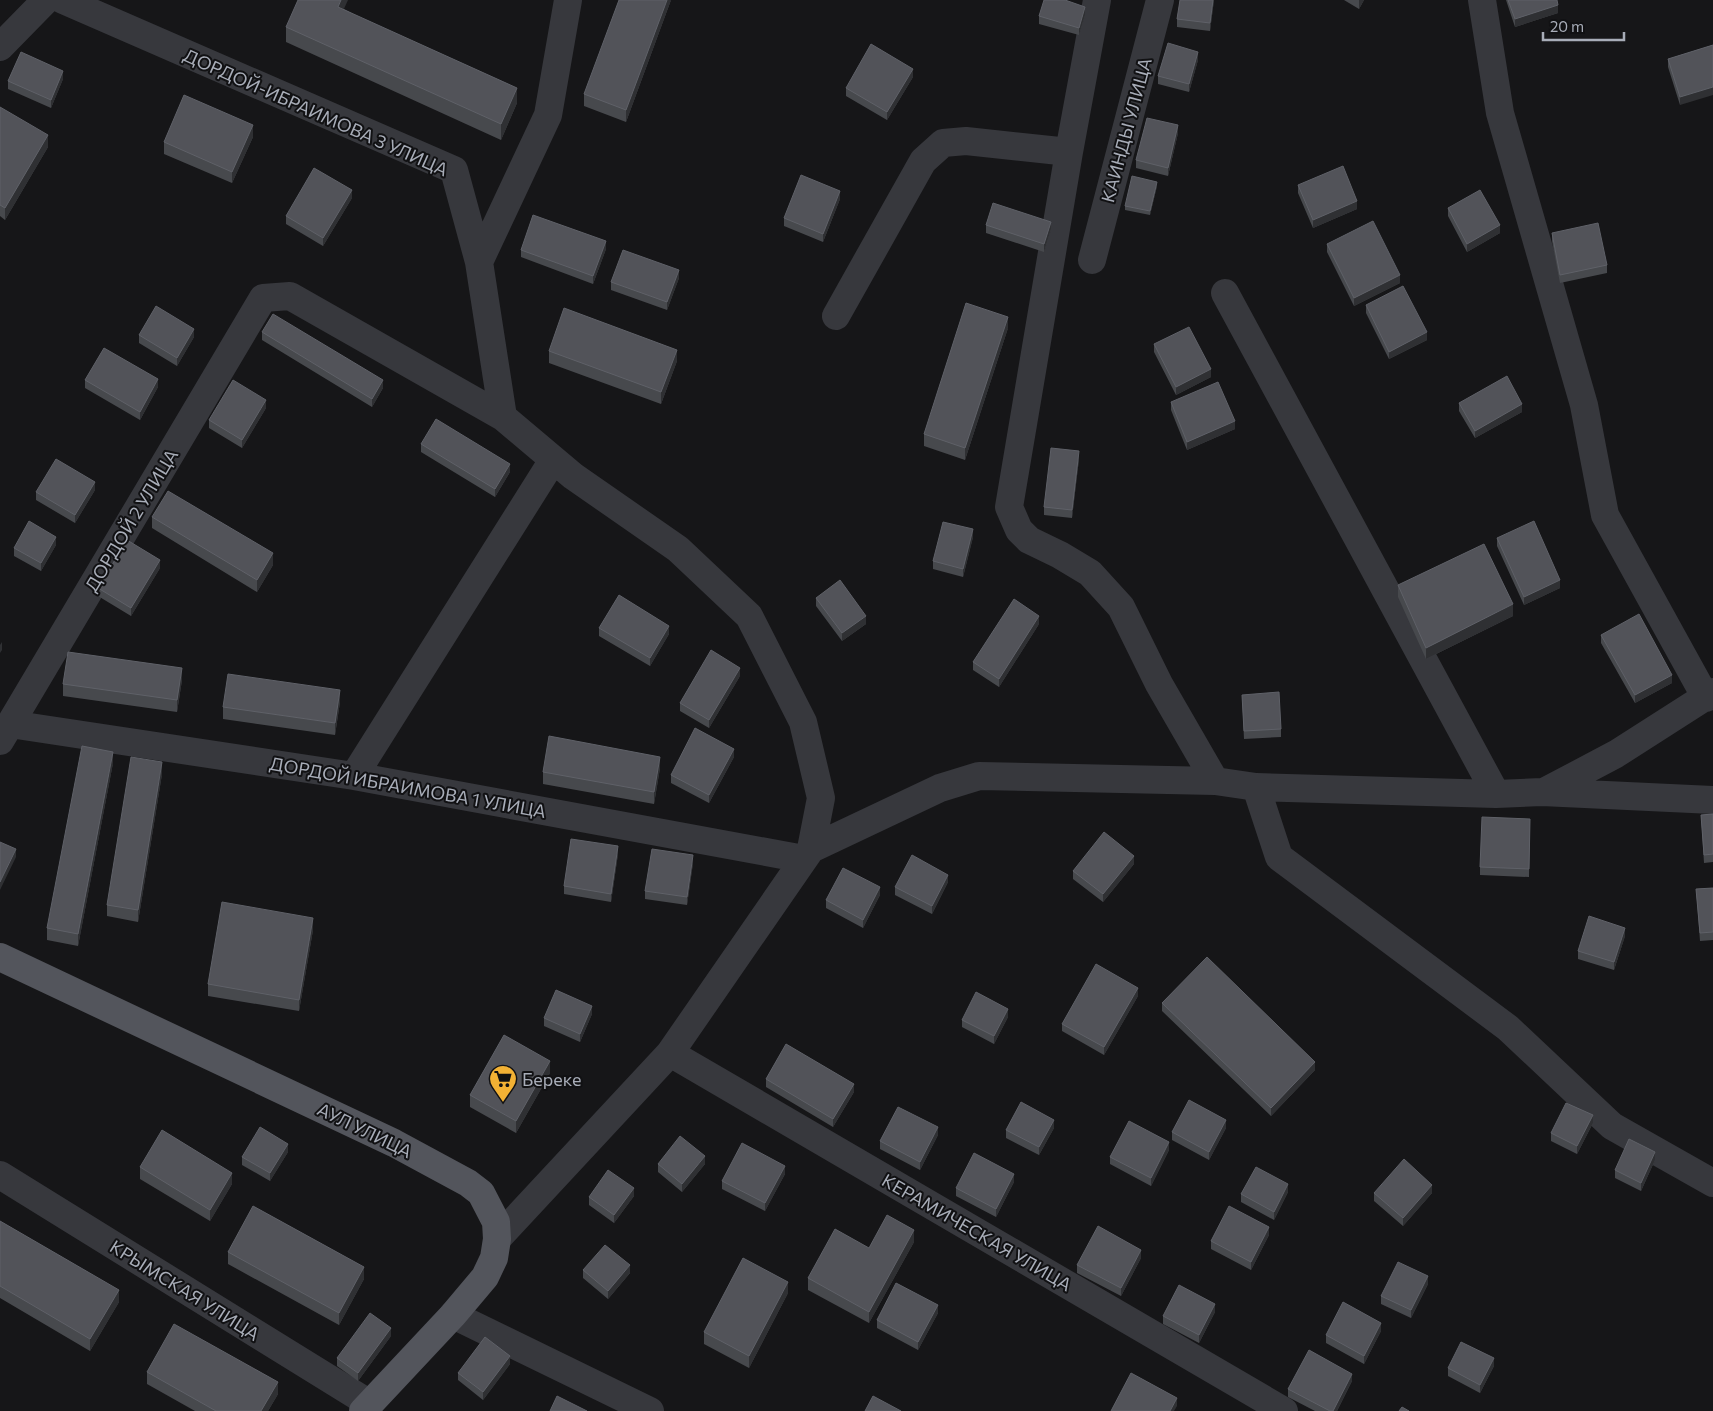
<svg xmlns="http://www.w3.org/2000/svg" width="1713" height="1411" viewBox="0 0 1713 1411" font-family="Commissioner,sans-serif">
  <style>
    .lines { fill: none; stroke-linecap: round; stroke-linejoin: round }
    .minor { stroke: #37383d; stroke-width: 28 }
    .major { stroke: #53555c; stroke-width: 28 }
    .wall { fill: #47494d }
    .shaded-wall { fill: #2f3033 }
    .building { fill: #525359; stroke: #5f6168 }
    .labels { text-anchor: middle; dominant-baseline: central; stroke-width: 4; stroke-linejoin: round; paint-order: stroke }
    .street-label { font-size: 18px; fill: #a8adb8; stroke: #111113 }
    .poi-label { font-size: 18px; fill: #a8adb8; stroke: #111113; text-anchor: start }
  </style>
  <rect width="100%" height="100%" fill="#161618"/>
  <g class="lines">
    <path class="minor" d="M63,0L454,170L479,262L503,417L573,476L678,549L749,616L803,722L821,798L811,849
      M1482,0L1500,113L1584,405L1605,515L1706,698
      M0,47L46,0
      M1069,152L1009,507L1019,530L1029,540L1060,555L1090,573L1121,607L1159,684L1215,781
      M1092,260L1160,0
      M479,262L548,115L568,0
      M1225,293L1496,794
      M836,316L923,161L943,143L966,141L1069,152L1097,0
      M10,724L354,776L804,859
      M0,741L263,298L290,296L503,417
      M354,776L553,460
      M1256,787L1279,857L1508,1028L1612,1126L1713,1183
      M1544,792L1616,754L1713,692
      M670,1053L1284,1411
      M0,1175L370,1404
      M497,1239L670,1053L811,849L940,788L979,776L1215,781L1256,787L1496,794L1542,792L1713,800
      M453,1315L650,1411"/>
    <path class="major" d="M0,957L394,1143L468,1183L481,1193L496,1222L497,1239L494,1258L485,1277L453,1315L363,1411"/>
  </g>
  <path class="wall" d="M671,0L626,122L584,106V94Z
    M1180,0H1214L1210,31L1177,27V19Z
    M1344,0H1364L1359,9Z
    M1506,0H1557L1558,13L1515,27Z
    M344,9L517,103L501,140L286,42V27Z
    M1085,15L1079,35L1039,24V16Z
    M1713,45L1680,105L1668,67V59Z
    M1198,60L1189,92L1158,84V76Z
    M913,77L887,120L846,96V88Z
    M63,79L51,108L8,89V81Z
    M0,107L48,147L5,220L0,216Z
    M1178,133L1168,176L1136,168V160Z
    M253,137L232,183L164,154V142Z
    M1298,185L1357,209L1313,228L1298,193Z
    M1157,186L1150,215L1125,210V206Z
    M352,198L323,246L286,224V216Z
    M840,199L823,242L784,226V218Z
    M1448,208L1500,233L1467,252L1448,216Z
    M986,225L1051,229L1044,252L986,233Z
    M1552,233L1607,265V273L1560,283L1552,241Z
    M1327,244L1400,283L1354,306L1327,252Z
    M606,249L593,284L521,257V250Z
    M679,278L667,310L611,290V282Z
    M1366,305L1427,340L1389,359L1366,313Z
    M1008,328L965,460L924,446V434Z
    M262,332L383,388L372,407L262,340Z
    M139,335L194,337L177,366L139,343Z
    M1154,344L1211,377L1176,395L1154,352Z
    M549,351L677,361L661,404L549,363Z
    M85,380L158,387L140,420L85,388Z
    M1171,402L1235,429L1187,450L1171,410Z
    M1459,403L1522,412L1475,438L1459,411Z
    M266,408L242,448L209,428V420Z
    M421,444L510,472L495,497L421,452Z
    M1079,459L1072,518L1044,515V507Z
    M95,490L75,523L36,500V492Z
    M152,517L273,565L257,592L152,528Z
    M973,537L963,577L933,569V561Z
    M1497,538L1560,588L1524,605L1497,546Z
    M56,545L41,571L14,556V548Z
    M160,568L131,616L98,596V588Z
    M1398,585L1513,616L1426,659L1398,597Z
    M816,598L866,624L842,641L816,606Z
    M1039,624L999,687L973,670V662Z
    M599,628L669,634L650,666L599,636Z
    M1601,635L1672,683L1635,703L1601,643Z
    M740,676L709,728L680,711V703Z
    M182,680L177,712L63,696V684Z
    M1242,695L1281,729V737L1244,739Z
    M340,702L335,735L223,719V707Z
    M734,757L709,803L671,783V775Z
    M113,763L78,946L47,940V928Z
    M660,768L654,804L543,784V772Z
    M162,774L138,922L107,916V905Z
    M1713,814V862L1704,863L1701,815Z
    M1530,819L1529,877L1480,875V867Z
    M618,854L611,902L564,894V886Z
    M693,863L687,905L645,899V891Z
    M1134,864L1103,902L1073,879V871Z
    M948,882L932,914L895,895V887Z
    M1713,888V940L1700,941L1696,889Z
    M880,895L863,928L826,908V900Z
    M313,930L299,1011L208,996V984Z
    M1625,936L1614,970L1578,959V951Z
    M1138,996L1104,1055L1062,1031V1024Z
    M1162,1003L1315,1070L1271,1116L1162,1011Z
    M592,1014L580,1042L544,1026V1018Z
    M1008,1017L994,1044L962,1027V1020Z
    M550,1073L516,1133L470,1107V1095Z
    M766,1079L854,1092L833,1127L766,1087Z
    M1593,1123L1577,1154L1551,1141V1133Z
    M1054,1128L1039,1155L1006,1138V1130Z
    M1226,1128L1209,1160L1172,1140V1132Z
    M938,1135L920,1170L880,1149V1141Z
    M1169,1150L1151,1186L1110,1164V1157Z
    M288,1152L270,1181L242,1165V1157Z
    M1655,1160L1641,1191L1615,1178V1170Z
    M658,1164H705L682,1192L658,1172Z
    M140,1167L232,1184L210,1221L140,1179Z
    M785,1174L765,1211L722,1189V1181Z
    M1014,1182L996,1217L956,1196V1188Z
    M1288,1192L1274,1220L1241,1202V1194Z
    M1374,1193H1432L1403,1226L1374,1201Z
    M634,1196L614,1223L589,1205V1197Z
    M0,1221L119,1302L90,1351L0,1298Z
    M1269,1235L1251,1270L1211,1249V1241Z
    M914,1242L869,1323L808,1290V1278L869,1248Z
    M228,1252L364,1279L339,1325L228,1264Z
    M1141,1258L1121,1296L1077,1273V1265Z
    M583,1270L630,1273L608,1299L583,1278Z
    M1428,1284L1411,1318L1381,1304V1296Z
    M788,1293L749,1368L704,1344V1332Z
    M1215,1312L1199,1343L1163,1324V1316Z
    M938,1313L918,1350L877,1328V1320Z
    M1381,1331L1364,1364L1326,1343V1335Z
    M391,1336L358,1381L337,1366V1358Z
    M510,1364L483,1400L458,1380V1373Z
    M1494,1366L1480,1393L1448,1376V1368Z
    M147,1372L278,1394L268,1411H195L147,1384Z
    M1352,1381L1337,1411H1315L1288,1397V1389Z"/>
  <path class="shaded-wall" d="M341,0H348L338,22V7Z
    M667,0H671L626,122V110Z
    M1213,0H1214L1210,31V23Z
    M1359,0H1364L1359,9Z
    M1558,5V13L1515,27V19Z
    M1085,7V15L1079,35V28Z
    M1198,52V60L1189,92V84Z
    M913,69V77L887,120V112Z
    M63,71V79L51,108V100Z
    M1713,87V95L1680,105V97Z
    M517,88V103L501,140V124Z
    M253,125V137L232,183V172Z
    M1178,125V133L1168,176V168Z
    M48,135V147L5,220V208Z
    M1157,182V186L1150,215V211Z
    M352,190V198L323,246V238Z
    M840,191V199L823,242V234Z
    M1357,201V209L1313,228V220Z
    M1051,222V229L1044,252V244Z
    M1500,225V233L1467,252V244Z
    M606,241V249L593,284V276Z
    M679,270V278L667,310V302Z
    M1400,275V283L1354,306V298Z
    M1008,317V328L965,460V448Z
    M194,329V337L177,366V358Z
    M1427,332V340L1389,359V352Z
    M677,350V361L661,404V392Z
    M1211,369V377L1176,395V387Z
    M158,379V387L140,420V412Z
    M383,380V388L372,407V399Z
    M266,400V408L242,448V440Z
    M1522,404V412L1475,438V431Z
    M1235,421V429L1187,450V442Z
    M1079,451V459L1072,518V510Z
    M510,464V472L495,497V489Z
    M95,482V490L75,523V515Z
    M973,529V537L963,577V569Z
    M56,537V545L41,571V563Z
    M273,553V565L257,592V580Z
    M160,560V568L131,616V608Z
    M1560,580V588L1524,605V597Z
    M1513,604V616L1426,659V648Z
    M866,616V624L842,641V633Z
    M1039,616V624L999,687V679Z
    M669,626V634L650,666V658Z
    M2,642V650L0,653V645Z
    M182,668V680L177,712V700Z
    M740,668V676L709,728V720Z
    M1672,675V683L1635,703V695Z
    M340,690V702L335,735V723Z
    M734,749V757L709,803V795Z
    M113,752V763L78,946V934Z
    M660,757V768L654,804V792Z
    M162,762V774L138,922V910Z
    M618,846V854L611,902V894Z
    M16,849V857L0,890V882Z
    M693,855V863L687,905V897Z
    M1134,856V864L1103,902V894Z
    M948,875V882L932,914V906Z
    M880,887V895L863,928V920Z
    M313,918V930L299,1011V1000Z
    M1625,928V936L1614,970V962Z
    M1138,988V996L1104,1055V1047Z
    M592,1006V1014L580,1042V1034Z
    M1008,1009V1017L994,1044V1036Z
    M550,1061V1073L516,1133V1121Z
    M1315,1062V1070L1271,1116V1108Z
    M854,1084V1092L833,1127V1119Z
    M1593,1115V1123L1577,1154V1146Z
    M1054,1120V1128L1039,1155V1147Z
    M1226,1120V1128L1209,1160V1152Z
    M938,1127V1135L920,1170V1162Z
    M1169,1142V1150L1151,1186V1178Z
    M288,1144V1152L270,1181V1173Z
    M1655,1152V1160L1641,1191V1183Z
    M705,1156V1164L682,1192V1184Z
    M785,1166V1174L765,1211V1203Z
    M232,1173V1184L210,1221V1210Z
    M1014,1174V1182L996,1217V1209Z
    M1288,1184V1192L1274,1220V1212Z
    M1432,1185V1193L1403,1226V1218Z
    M634,1188V1196L614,1223V1215Z
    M1269,1227V1235L1251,1270V1262Z
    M914,1230V1242L869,1323V1312Z
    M1141,1250V1258L1121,1296V1288Z
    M630,1265V1273L608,1299V1291Z
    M364,1267V1279L339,1325V1313Z
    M1428,1276V1284L1411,1318V1310Z
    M788,1282V1293L749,1368V1356Z
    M119,1290V1302L90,1351V1339Z
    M1215,1304V1312L1199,1343V1335Z
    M938,1305V1313L918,1350V1342Z
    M1381,1323V1331L1364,1364V1356Z
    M391,1328V1336L358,1381V1373Z
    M510,1356V1364L483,1400V1392Z
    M1494,1358V1366L1480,1393V1385Z
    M1352,1374V1381L1337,1411H1333Z
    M278,1382V1394L268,1411H261Z
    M1177,1398V1406L1174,1411H1170Z"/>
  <path class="building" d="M298,0H341L338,7L517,88L501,124L286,27Z
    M619,0H667L626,110L584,94Z
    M1044,0H1065L1085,7L1079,28L1039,16Z
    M1180,0H1213L1210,23L1177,19Z
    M1508,0H1557L1558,5L1515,19Z
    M1168,43L1198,52L1189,84L1158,76Z
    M871,44L913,69L887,112L846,88Z
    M1713,45V87L1680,97L1668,59Z
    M21,52L63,71L51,100L8,81Z
    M184,95L253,125L232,172L164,142Z
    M0,107L48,135L5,208L0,205Z
    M1147,118L1178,125L1168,168L1136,160Z
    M1343,166L1357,201L1313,220L1298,185Z
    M314,168L352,190L323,238L286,216Z
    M801,175L840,191L823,234L784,218Z
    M1132,176L1157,182L1150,211L1125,206Z
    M1480,190L1500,225L1467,244L1448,208Z
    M993,203L1051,222L1044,244L986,225Z
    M533,215L606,241L593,276L521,250Z
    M1373,221L1400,275L1354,298L1327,244Z
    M1598,223L1607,265L1560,275L1552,233Z
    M623,250L679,270L667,302L611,282Z
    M1403,286L1427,332L1389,352L1366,305Z
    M966,303L1008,317L965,448L924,434Z
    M156,306L194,329L177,358L139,335Z
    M564,308L677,350L661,392L549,351Z
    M273,314L383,380L372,399L262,332Z
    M1189,327L1211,369L1176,387L1154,344Z
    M104,348L158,379L140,412L85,380Z
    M1507,376L1522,404L1475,431L1459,403Z
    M233,380L266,400L242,440L209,420Z
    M1218,382L1235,421L1187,442L1171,402Z
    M436,419L510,464L495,489L421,444Z
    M1051,448L1079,451L1072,510L1044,507Z
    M56,459L95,482L75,515L36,492Z
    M168,491L273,553L257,580L152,517Z
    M29,521L56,537L41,563L14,548Z
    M1534,521L1560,580L1524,597L1497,538Z
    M943,522L973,529L963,569L933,561Z
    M127,540L160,560L131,608L98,588Z
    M1484,544L1513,604L1426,648L1398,585Z
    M840,580L866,616L842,633L816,598Z
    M619,595L669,626L650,658L599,628Z
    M1014,599L1039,616L999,679L973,662Z
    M1639,614L1672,675L1635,695L1601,635Z
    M711,650L740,668L709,720L680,703Z
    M68,652L182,668L177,700L63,684Z
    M228,674L340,690L335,723L223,707Z
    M1279,692L1281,729L1244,731L1242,695Z
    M695,728L734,749L709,795L671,775Z
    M549,736L660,757L654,792L543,772Z
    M82,746L113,752L78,934L47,928Z
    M131,757L162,762L138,910L107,905Z
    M1713,814V854L1704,855L1701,815Z
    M1482,817L1530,819L1529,869L1480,867Z
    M1104,832L1134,856L1103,894L1073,871Z
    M571,839L618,846L611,894L564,886Z
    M0,842L16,849L0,882Z
    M652,849L693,855L687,897L645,891Z
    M912,855L948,875L932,906L895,887Z
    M843,868L880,887L863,920L826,900Z
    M1713,888V932L1700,933L1696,889Z
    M222,902L313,918L299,1000L208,984Z
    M1589,916L1625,928L1614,962L1578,951Z
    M1207,957L1315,1062L1271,1108L1162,1003Z
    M1096,964L1138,988L1104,1047L1062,1024Z
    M556,990L592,1006L580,1034L544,1018Z
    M976,992L1008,1009L994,1036L962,1020Z
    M504,1035L550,1061L516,1121L470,1095Z
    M786,1044L854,1084L833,1119L766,1079Z
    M1189,1100L1226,1120L1209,1152L1172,1132Z
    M1021,1102L1054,1120L1039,1147L1006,1130Z
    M1566,1103L1593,1115L1577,1146L1551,1133Z
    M898,1107L938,1127L920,1162L880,1141Z
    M1129,1121L1169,1142L1151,1178L1110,1157Z
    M260,1127L288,1144L270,1173L242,1157Z
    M162,1130L232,1173L210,1210L140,1167Z
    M680,1136L705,1156L682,1184L658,1164Z
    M1629,1139L1655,1152L1641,1183L1615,1170Z
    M742,1143L785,1166L765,1203L722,1181Z
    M974,1153L1014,1174L996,1209L956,1188Z
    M1404,1159L1432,1185L1403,1218L1374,1193Z
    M1256,1167L1288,1184L1274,1212L1241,1194Z
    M608,1170L634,1188L614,1215L589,1197Z
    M253,1206L364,1267L339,1313L228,1252Z
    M1229,1206L1269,1227L1251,1262L1211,1241Z
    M887,1215L914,1230L869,1312L808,1278L835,1229L869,1248Z
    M0,1221L119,1290L90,1339L0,1286Z
    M1098,1226L1141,1250L1121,1288L1077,1265Z
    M605,1245L630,1265L608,1291L583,1270Z
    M743,1258L788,1282L749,1356L704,1332Z
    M1398,1262L1428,1276L1411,1310L1381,1296Z
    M896,1283L938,1305L918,1342L877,1320Z
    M1179,1285L1215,1304L1199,1335L1163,1316Z
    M1343,1302L1381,1323L1364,1356L1326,1335Z
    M370,1313L391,1328L358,1373L337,1358Z
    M174,1324L278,1382L261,1411H216L147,1372Z
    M485,1337L510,1356L483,1392L458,1373Z
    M1461,1342L1494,1358L1480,1385L1448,1368Z
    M1309,1350L1352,1374L1333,1411H1330L1288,1389Z
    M1131,1373L1177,1398L1170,1411H1111Z
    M557,1396L587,1411H550Z
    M873,1396L901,1411H865Z
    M1402,1407L1409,1411H1399Z"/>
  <defs>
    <symbol id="supermarket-pin" viewBox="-11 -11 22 30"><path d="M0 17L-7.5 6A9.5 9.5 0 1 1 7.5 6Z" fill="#f2b134" stroke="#111113"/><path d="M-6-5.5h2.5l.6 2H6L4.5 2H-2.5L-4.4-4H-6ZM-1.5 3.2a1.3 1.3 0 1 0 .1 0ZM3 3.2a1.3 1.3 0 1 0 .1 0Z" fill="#111"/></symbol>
  </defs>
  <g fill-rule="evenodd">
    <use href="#supermarket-pin" x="487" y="1063" width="32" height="43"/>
  </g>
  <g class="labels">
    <g class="street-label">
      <text transform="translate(316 112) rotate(24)">ДОРДОЙ-ИБРАИМОВА 3 УЛИЦА</text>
      <text transform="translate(1126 130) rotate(-75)">КАИНДЫ УЛИЦА</text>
      <text transform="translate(131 520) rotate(-59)">ДОРДОЙ 2 УЛИЦА</text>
      <text transform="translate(408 787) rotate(10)">ДОРДОЙ ИБРАИМОВА 1 УЛИЦА</text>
      <text transform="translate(365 1130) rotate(26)">АУЛ УЛИЦА</text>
      <text transform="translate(977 1232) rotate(30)">КЕРАМИЧЕСКАЯ УЛИЦА</text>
      <text transform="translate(185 1290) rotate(32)">КРЫМСКАЯ УЛИЦА</text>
    </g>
    <g class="poi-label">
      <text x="522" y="1079">Береке</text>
    </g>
  </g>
  <path d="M1543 32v8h81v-8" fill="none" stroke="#a8adb8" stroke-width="2.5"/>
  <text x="1550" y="32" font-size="15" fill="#a8adb8" stroke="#111113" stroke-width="4" paint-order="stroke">20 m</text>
</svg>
